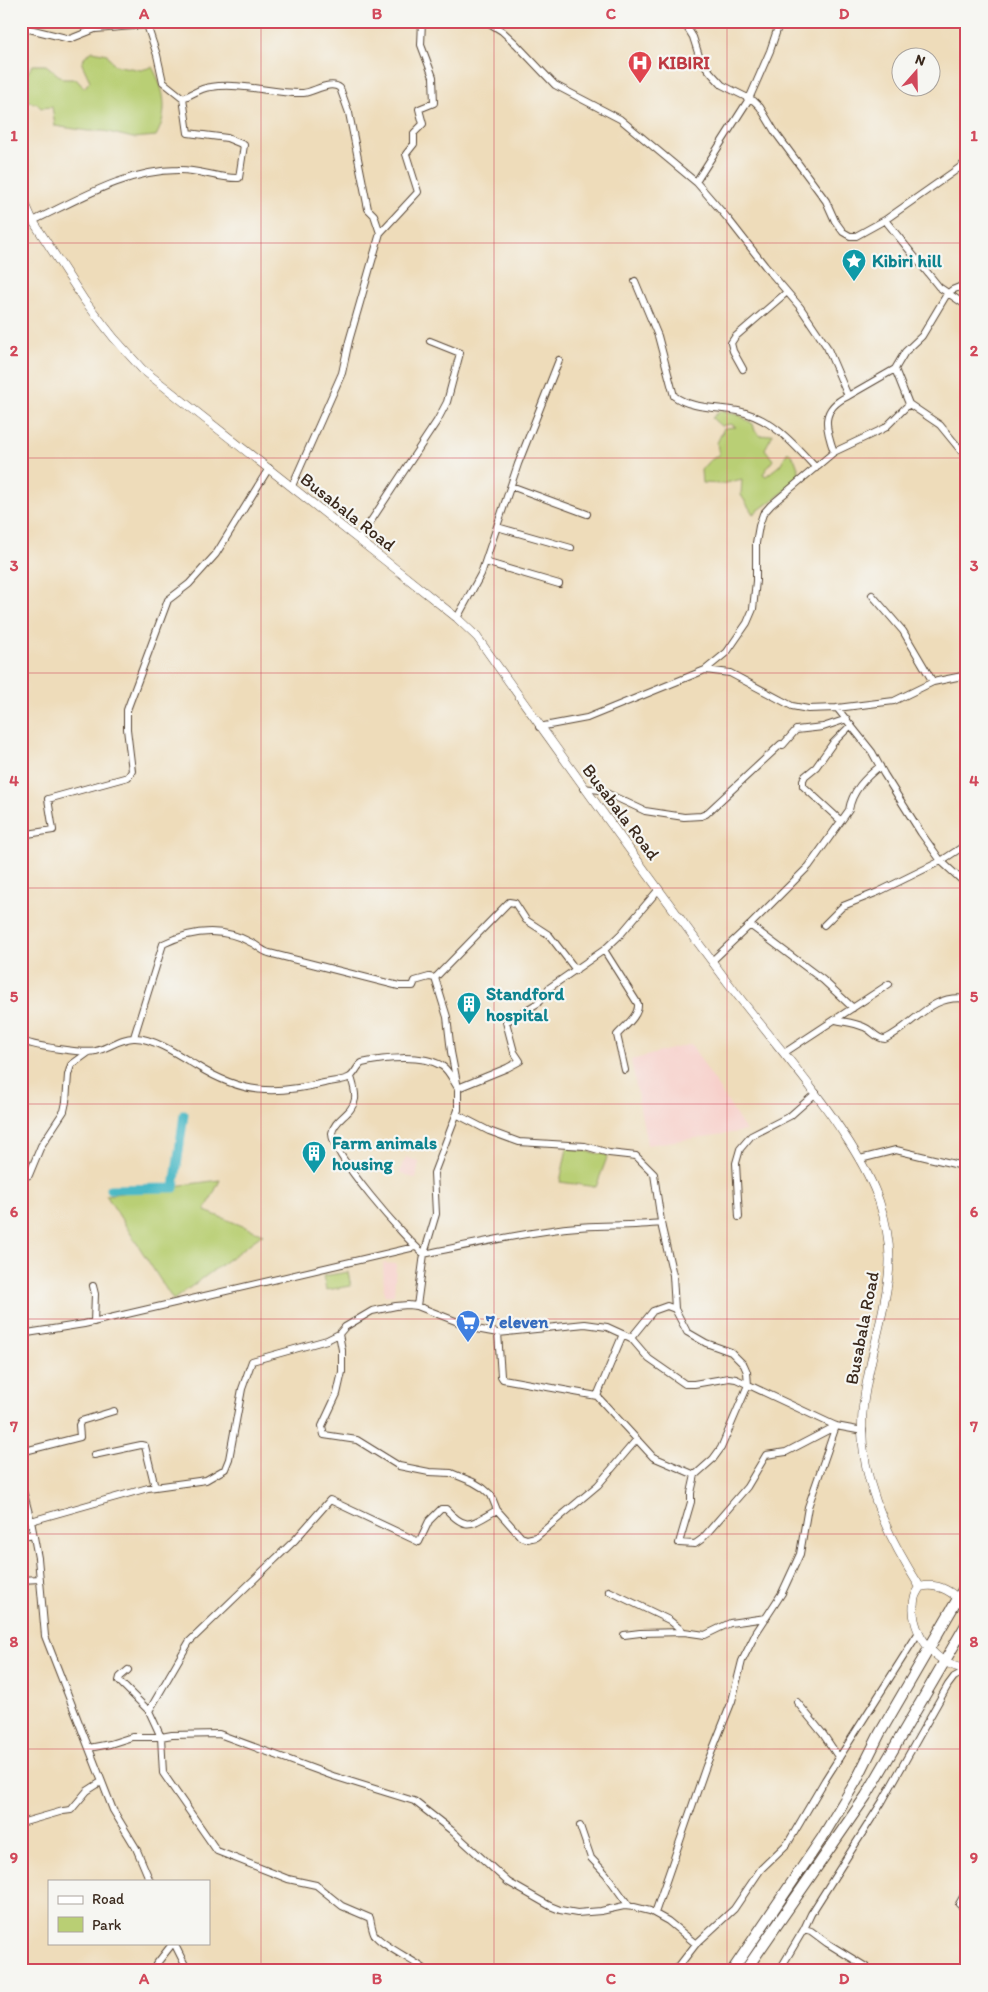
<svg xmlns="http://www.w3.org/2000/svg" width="988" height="1992" viewBox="0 0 988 1992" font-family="Itim,sans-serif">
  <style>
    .built { fill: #f7d0cb }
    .green { fill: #b9cf74; stroke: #7a7c49 }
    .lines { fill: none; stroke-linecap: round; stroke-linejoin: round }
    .canal { stroke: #4bb9c6; stroke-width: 9 }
    .minor-casing { stroke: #564535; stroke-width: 8 }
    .tertiary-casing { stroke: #564535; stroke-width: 9 }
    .trunk-casing { stroke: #564535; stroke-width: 12 }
    .minor { stroke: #fff; stroke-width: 6 }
    .tertiary { stroke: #fff; stroke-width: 8 }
    .trunk { stroke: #fff; stroke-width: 10 }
    .grid { fill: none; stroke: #d1495b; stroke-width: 1; stroke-opacity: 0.55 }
    .labels { text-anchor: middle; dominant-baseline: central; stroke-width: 4.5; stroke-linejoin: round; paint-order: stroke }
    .health-label { font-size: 18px; font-weight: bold; fill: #be3a42; stroke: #f6f6f2; text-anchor: start }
    .culture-label { font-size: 18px; font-weight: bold; fill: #0d838f; stroke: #f6f6f2; text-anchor: start }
    .street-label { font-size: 18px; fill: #3b2a1e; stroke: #f6f6f2 }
    .shop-label { font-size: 18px; font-weight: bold; fill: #366cbe; stroke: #f6f6f2; text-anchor: start }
    .neatline { fill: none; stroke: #d1495b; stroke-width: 2 }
    .grid-label { font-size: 16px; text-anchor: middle; font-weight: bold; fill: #d1495b }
  </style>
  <rect width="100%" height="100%" fill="#f6f6f2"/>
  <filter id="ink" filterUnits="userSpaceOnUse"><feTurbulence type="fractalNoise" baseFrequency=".02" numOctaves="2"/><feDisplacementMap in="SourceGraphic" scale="10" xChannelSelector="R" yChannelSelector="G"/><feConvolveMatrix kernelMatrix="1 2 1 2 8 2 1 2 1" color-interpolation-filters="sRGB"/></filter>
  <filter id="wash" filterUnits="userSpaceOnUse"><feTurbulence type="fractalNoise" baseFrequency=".0096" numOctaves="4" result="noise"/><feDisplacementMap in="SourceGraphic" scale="20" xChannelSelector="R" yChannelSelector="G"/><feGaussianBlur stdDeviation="1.12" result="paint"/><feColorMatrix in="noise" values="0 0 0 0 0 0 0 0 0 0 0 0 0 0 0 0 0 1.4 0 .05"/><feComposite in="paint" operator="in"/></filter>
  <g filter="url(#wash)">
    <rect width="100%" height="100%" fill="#eedcba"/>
    <path class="built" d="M691,1044L746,1131L647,1145L631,1060Z
      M406,1157L419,1162L416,1179L399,1172Z
      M383,1263L396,1264L394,1295H384Z"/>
    <path class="green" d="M93,51L107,54L114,65L141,70L152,67C165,89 169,113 156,136L133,138L104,131H88L55,126L52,107L41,108L37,104L27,101L21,111V73L28,72L33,65H46L63,79H76L84,88L90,81L82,64L85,56Z
      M720,411L739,415L753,424L755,431L761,436L773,434L765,449L773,460L763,474L766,476L780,465L788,451L795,460L800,474L788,489L753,514L741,495L742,479L722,484L702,483L701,470L709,461L719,455L717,443L724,428L736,427L731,424L721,426L712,418Z
      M567,1148L608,1155L596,1187L560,1182Z
      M220,1180L205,1211L263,1234L173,1300L106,1195Z
      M348,1272L351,1286L326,1290L323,1276Z"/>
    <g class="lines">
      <path class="canal" d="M110,1189L174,1188L184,1114"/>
    </g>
  </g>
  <g filter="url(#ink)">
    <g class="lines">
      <defs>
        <path id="minor" d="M150,21L147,25L157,55L163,82L183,98C193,94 200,88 211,87C242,82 273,94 303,93C314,92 330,80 340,88L349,113L368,209L374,215L380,233
          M486,21L502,31L516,44L555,85L620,119L697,183L729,220L765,266L800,307L827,347L848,396C820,409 825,427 834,452L771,505L763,514L759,526L756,543V581L753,609L747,623L727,652L705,670L587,718L539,727
          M683,21L693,37L700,59L711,73L722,85L754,101L760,107L775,132L826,201L835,221L843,232L850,236H856L885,220L959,168L967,161
          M21,27L70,39L95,29L147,25
          M696,182L749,99L770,51L780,21
          M885,220L939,287L967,306
          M33,221C79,199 126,170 178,170C198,169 219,179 239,178L244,145L227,138L188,133L183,98
          M635,281L658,336L674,396C691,409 718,407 738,411C772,418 794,444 816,468
          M967,284L952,290L947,294L922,336L905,352L895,369L909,404L940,425L967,458
          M743,369L733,351L731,343L735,337L787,292
          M848,396L895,369
          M834,452L885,428L909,404
          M292,486L342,373L349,341L380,233L418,192L406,154L414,144V133L423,124L419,109L434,103L433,77L421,45L422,21
          M511,486L587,514
          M497,527L571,548
          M359,539L437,421L447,402L460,353L430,341
          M485,562L559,584
          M872,595L903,631L933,682
          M457,618L481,574L518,464L559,360
          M705,670L730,673L792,706L808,709L837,708L894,701L933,682L967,675
          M837,708L872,752L884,774L921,833L941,861L967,885
          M583,788L600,790L645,811L684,817L701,816L706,814L781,744L783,745L796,730L823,727L847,719
          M841,821L803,786V780L805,776L816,767L833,743L851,725
          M21,835L53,830L48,799L128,777L132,771L127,729V710L168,600L189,584L216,554L269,468
          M750,925L809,866L849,810C852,791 865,778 880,766
          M824,925L843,906L878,892L941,861L967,844
          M604,950L638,1004C639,1016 625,1026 617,1035L625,1070
          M712,961L750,925L823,980L853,1008
          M435,978L509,902L515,903L526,920L549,935L576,970
          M836,1020C845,1022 855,1023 864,1027C872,1030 876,1039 885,1039C915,1025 930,993 967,999
          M134,1037L163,944C192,930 223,927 252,943C258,946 262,951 269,953L399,986H413L415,981L429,977L435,978L447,1017L451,1052L458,1088V1110L434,1173L436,1214L424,1254L417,1306
          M21,1040C30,1046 86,1054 96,1051C109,1048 122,1037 135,1038C154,1038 182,1057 197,1066C242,1094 274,1095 324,1083C332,1081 344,1081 350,1077C355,1074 357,1066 362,1063C384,1058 422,1054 442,1066C449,1070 453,1081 458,1088L507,1068L520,1061L514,1052L506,1022L538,1003L549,988L604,950L621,934L659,889
          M784,1053L889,984
          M351,1077C353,1084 356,1092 355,1099C353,1114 334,1119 332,1133C330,1153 406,1240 424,1254C468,1245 513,1235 559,1229C593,1224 627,1227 661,1223
          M458,1115L489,1131L519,1142L585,1146L609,1153L636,1156L654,1174L662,1228L673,1275L675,1309L687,1332L706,1343L731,1352L744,1365L747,1372L748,1385L721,1448L713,1459L695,1475L691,1493V1502L679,1543L695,1544L702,1539L747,1487L766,1455L786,1452L836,1426
          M860,1159L896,1150L967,1167
          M21,1179L29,1175L41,1146L64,1111L66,1102L68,1075L71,1065L89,1052
          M739,1217L736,1163L740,1149L751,1136L790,1116L816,1093
          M93,1286L95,1294L94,1322
          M498,1333L501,1376L503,1379L597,1396
          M21,1334L84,1324L415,1247
          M339,1334L342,1350V1372L337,1394L322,1426L324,1435L357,1440L399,1466L429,1472L451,1473L473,1482L483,1488L491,1495L497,1510L521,1537L527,1539L536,1537L598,1485L637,1439
          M623,1334L597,1396L653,1457L695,1475
          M631,1338L653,1311L667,1306L675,1309
          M21,1452L76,1438L80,1437L79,1425L81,1421L114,1411
          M94,1455L141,1445L145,1446L155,1487
          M21,1483L31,1521L38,1558L45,1636L113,1810L136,1848L150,1881
          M31,1521L148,1488L206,1480L225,1469L229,1459L242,1389L252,1361L327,1340L339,1334L345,1327L372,1311L396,1306L408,1305L417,1306L476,1329L498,1333L585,1324L607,1327L631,1338L649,1359L685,1384H694L729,1378L736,1379L836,1426
          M21,1537L32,1534
          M21,1580L40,1579
          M609,1591L669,1620L684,1632
          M624,1635L640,1633L684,1632L705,1635L730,1623L766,1618
          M128,1670L120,1677L119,1681L149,1711
          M797,1702L823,1734L839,1758
          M89,1748L110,1744L132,1737H161L172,1735L219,1734L333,1776L414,1801L451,1830L508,1882L550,1906L560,1910L577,1913L601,1911L624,1906L634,1907L650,1911L668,1921L696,1944
          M21,1823L63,1811L71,1810L87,1791L101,1782
          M580,1826L591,1858L606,1874L629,1906
          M967,1890L959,1904L967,1910
          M655,1913L706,1766L732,1701L742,1661L756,1633L782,1593L800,1554L808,1507L836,1426L863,1431
          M804,1929L811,1931L827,1943L866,1967L868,1971
          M174,1943L188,1971
          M151,1971L173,1943
          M427,1971C414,1960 382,1946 374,1934C372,1929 371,1923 370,1918L342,1906L316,1885L288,1879L217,1851L163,1773L161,1737L149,1711L189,1642L295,1540L330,1500L419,1542L429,1521L441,1509H446C468,1533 472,1523 497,1510
          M675,1971L696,1944L734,1909L761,1869L788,1843L825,1780L919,1632
          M779,1971L804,1929L811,1914L882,1802L948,1685L954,1677L967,1670"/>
        <path id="tertiary" d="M21,194L33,221L84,300L114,338L142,369L392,566L457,618L477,637C560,754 643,870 729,984C769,1037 814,1086 849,1142C861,1161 872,1180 879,1201C886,1222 891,1249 889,1271C885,1317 868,1361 863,1407C856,1472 886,1534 920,1587
          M967,1606C953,1593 940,1582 920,1587C918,1591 914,1596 914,1601C909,1632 936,1666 967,1669"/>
        <path id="trunk" d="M732,1971L822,1838L856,1781L880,1733L967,1583
          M745,1971L866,1796L967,1623"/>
      </defs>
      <use href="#minor" class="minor-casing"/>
      <use href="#tertiary" class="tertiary-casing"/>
      <use href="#trunk" class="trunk-casing"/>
      <use href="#minor" class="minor"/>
      <use href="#tertiary" class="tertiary"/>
      <use href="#trunk" class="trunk"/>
    </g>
  </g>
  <path class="grid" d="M261,21V1971M494,21V1971M727,21V1971M21,243H967M21,458H967M21,673H967M21,888H967M21,1104H967M21,1319H967M21,1534H967M21,1749H967"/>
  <defs>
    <symbol id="hospital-pin" viewBox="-11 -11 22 30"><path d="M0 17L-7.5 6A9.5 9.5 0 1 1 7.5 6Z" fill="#e0444e" stroke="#f6f6f2"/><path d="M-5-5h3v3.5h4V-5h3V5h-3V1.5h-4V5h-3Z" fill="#fff"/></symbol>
    <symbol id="sight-pin" viewBox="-11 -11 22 30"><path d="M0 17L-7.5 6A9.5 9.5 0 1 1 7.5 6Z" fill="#0f9aa8" stroke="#f6f6f2"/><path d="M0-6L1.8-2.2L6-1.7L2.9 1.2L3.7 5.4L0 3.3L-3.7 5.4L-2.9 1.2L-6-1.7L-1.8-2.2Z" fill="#fff"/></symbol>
    <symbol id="building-pin" viewBox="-11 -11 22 30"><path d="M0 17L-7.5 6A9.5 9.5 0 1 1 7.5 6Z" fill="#0f9aa8" stroke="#f6f6f2"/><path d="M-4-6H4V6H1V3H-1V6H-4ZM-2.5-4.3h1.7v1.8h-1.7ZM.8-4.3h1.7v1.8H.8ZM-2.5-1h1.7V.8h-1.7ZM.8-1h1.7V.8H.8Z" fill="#fff"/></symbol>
    <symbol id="supermarket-pin" viewBox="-11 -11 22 30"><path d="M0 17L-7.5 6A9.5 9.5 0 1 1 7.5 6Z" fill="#3f7fe0" stroke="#f6f6f2"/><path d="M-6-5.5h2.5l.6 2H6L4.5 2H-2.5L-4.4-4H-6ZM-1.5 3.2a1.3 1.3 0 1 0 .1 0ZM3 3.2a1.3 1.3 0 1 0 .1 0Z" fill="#fff"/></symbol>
  </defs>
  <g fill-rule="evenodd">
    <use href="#hospital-pin" x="626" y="49" width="28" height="38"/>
    <use href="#sight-pin" x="840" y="247" width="28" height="38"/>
    <use href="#building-pin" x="455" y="990" width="28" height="38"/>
    <use href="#building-pin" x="300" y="1139" width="28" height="38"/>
    <use href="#supermarket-pin" x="454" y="1308" width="28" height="38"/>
  </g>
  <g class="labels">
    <g class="health-label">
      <text x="658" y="63">KIBIRI</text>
    </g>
    <g class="culture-label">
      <text x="872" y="261">Kibiri hill</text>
      <text x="486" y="994">Standford<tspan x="486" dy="21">hospital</tspan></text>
      <text x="332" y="1143">Farm animals<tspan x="332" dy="21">housing</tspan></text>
    </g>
    <g class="street-label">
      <text transform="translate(348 512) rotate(38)">Busabala Road</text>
      <text transform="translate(621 812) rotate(53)">Busabala Road</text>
      <text transform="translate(862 1328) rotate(-79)">Busabala Road</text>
    </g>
    <g class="shop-label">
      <text x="486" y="1322">7 eleven</text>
    </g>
  </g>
  <rect width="988" height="1992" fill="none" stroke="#f6f6f2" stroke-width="55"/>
  <rect x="48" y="1880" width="162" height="65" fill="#f6f6f2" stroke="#aba49d"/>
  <rect x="58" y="1896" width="25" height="8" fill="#ffffff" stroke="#aba49d"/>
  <text x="92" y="1904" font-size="15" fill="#3b2a1e">Road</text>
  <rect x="58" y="1917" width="25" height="15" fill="#b9cf74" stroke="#aba49d"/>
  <text x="92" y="1930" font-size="15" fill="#3b2a1e">Park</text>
  <g transform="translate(916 72) rotate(20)"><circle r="24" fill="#f6f6f2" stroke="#aba49d"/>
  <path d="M0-4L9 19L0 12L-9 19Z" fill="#d1495b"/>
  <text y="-8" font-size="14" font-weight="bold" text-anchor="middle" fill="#3b2a1e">N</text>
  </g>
  <rect x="28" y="28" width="932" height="1936" class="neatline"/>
  <g class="grid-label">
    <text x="144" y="19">A</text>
    <text x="377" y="19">B</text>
    <text x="611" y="19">C</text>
    <text x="844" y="19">D</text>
    <text x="14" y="141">1</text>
    <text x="974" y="141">1</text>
    <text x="14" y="356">2</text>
    <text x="974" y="356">2</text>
    <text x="14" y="571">3</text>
    <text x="974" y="571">3</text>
    <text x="14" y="786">4</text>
    <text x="974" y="786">4</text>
    <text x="14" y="1002">5</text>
    <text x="974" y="1002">5</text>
    <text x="14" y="1217">6</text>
    <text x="974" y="1217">6</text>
    <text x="14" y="1432">7</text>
    <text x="974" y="1432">7</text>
    <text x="14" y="1647">8</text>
    <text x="974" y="1647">8</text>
    <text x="14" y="1863">9</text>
    <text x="974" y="1863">9</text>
    <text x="144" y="1984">A</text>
    <text x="377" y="1984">B</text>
    <text x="611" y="1984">C</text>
    <text x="844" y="1984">D</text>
  </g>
</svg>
